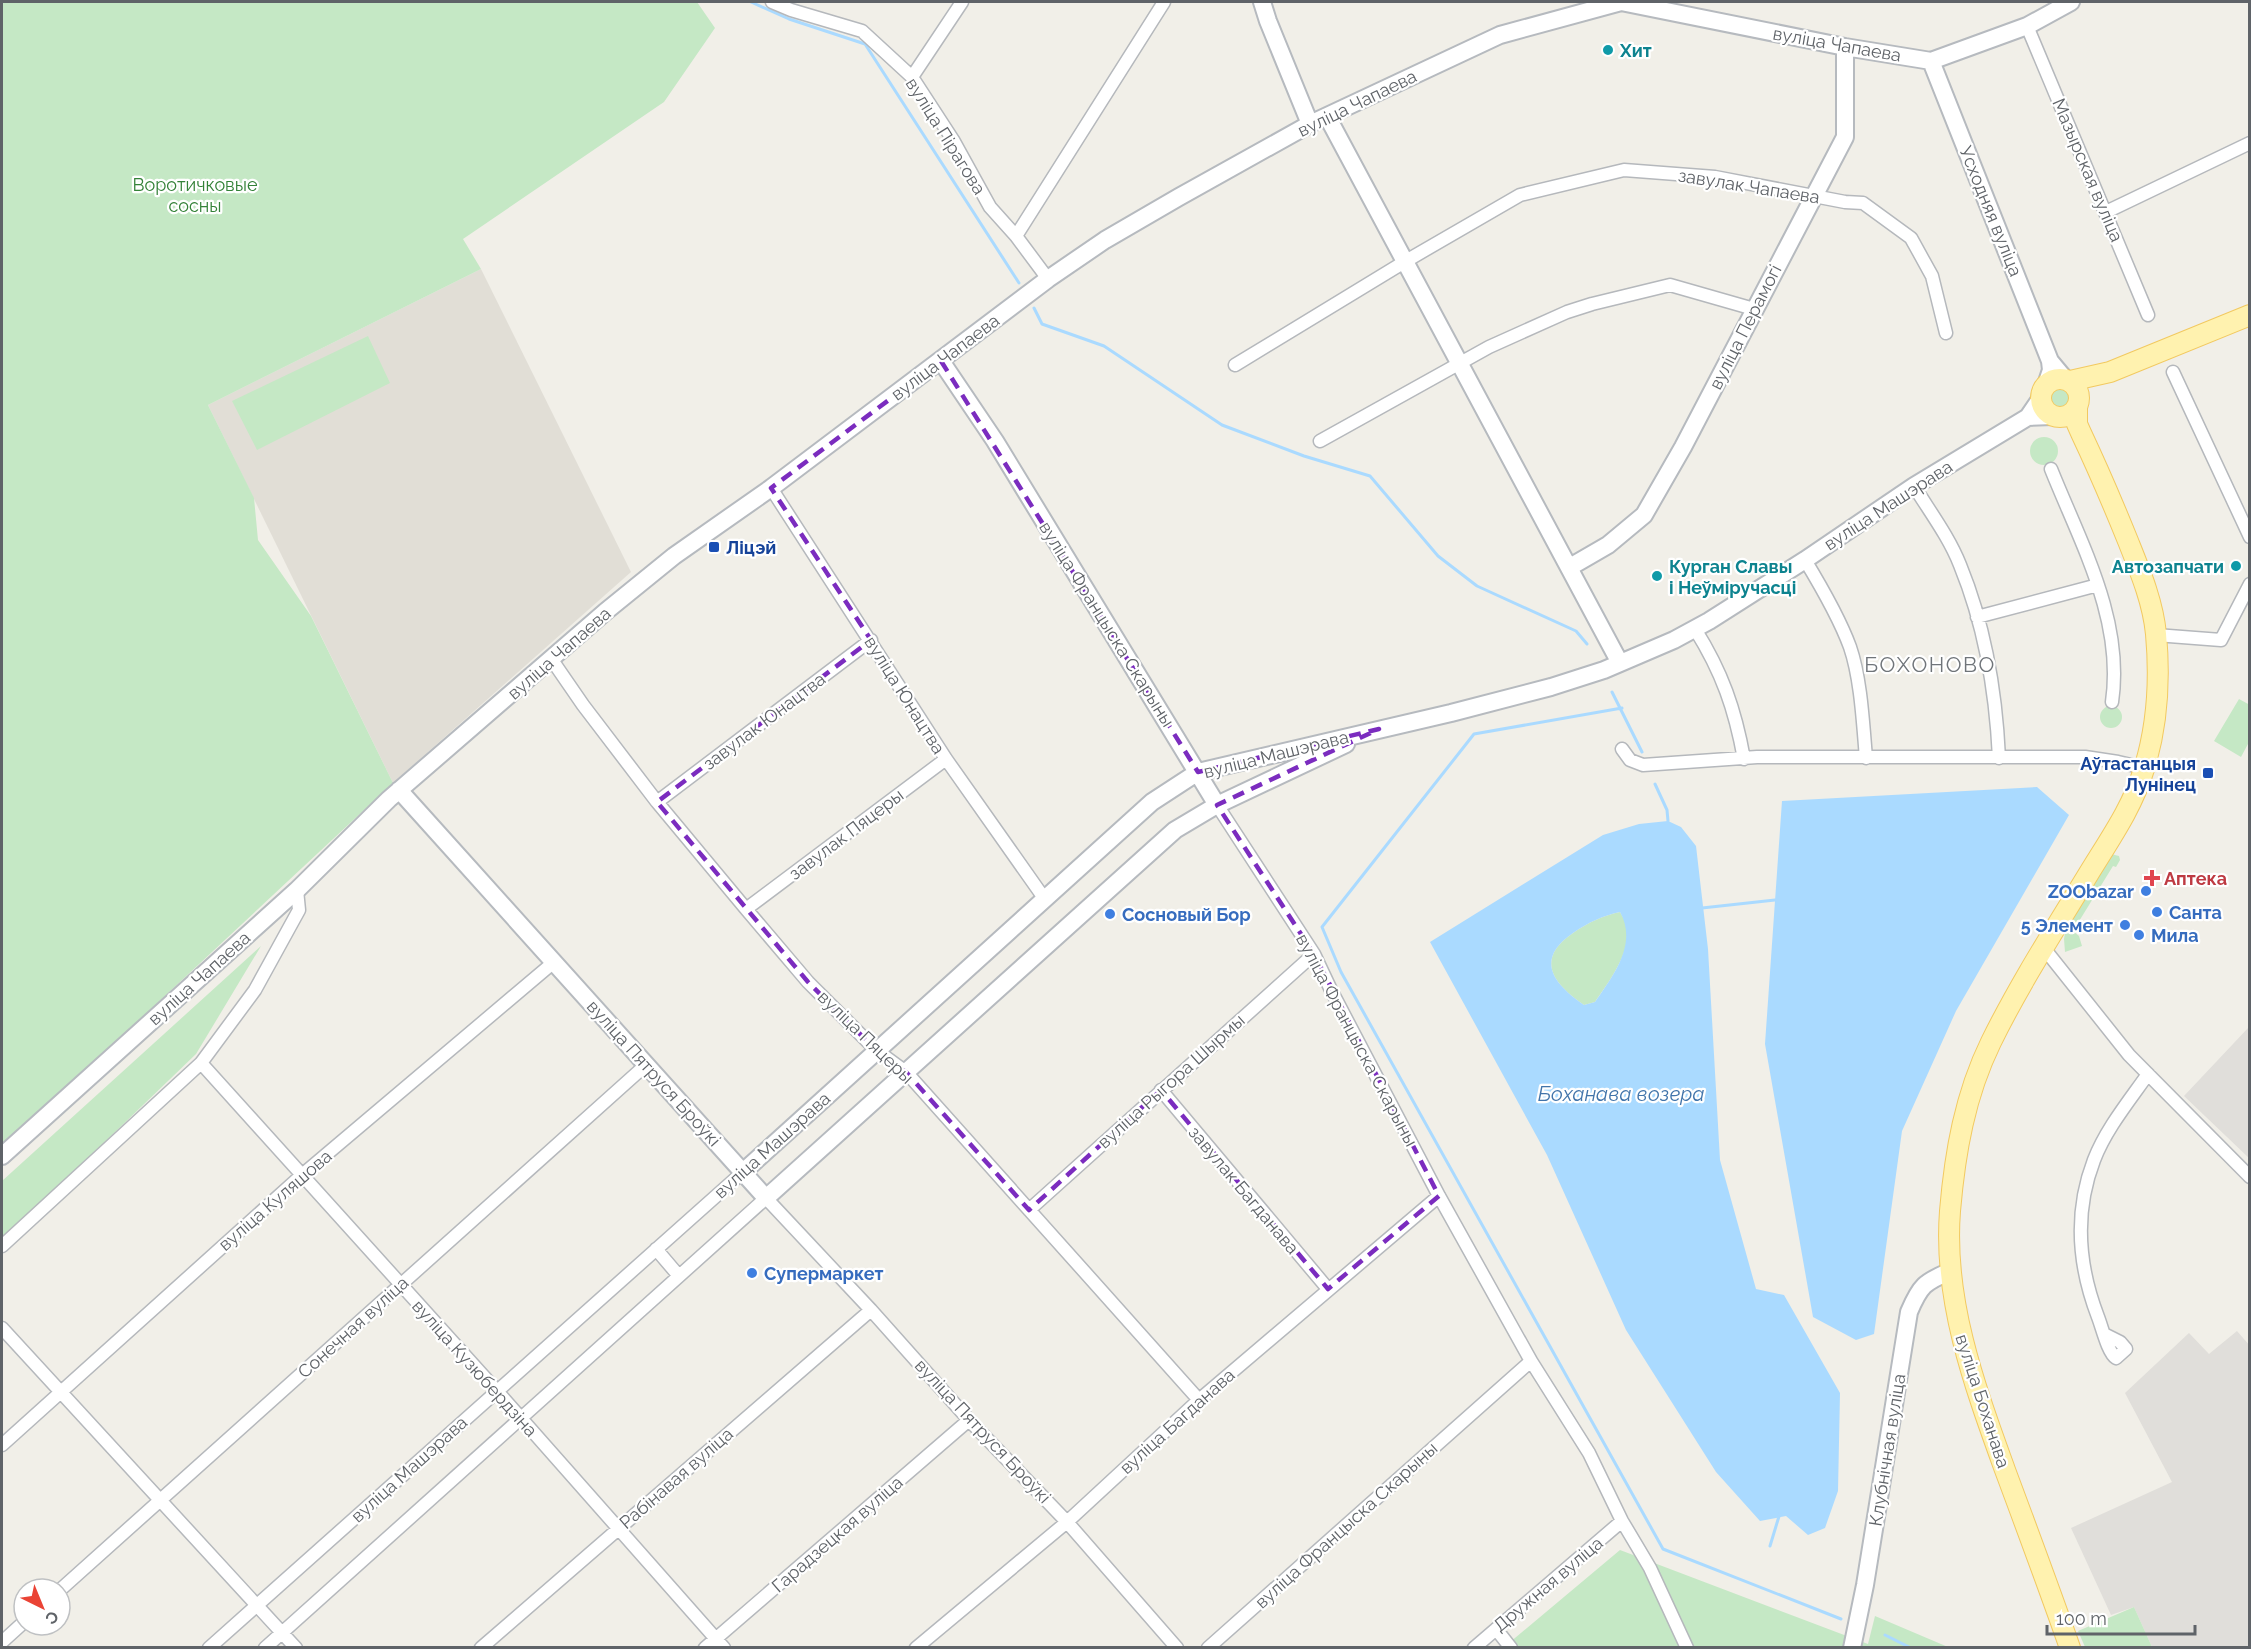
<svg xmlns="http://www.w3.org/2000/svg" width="2251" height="1649" viewBox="0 0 2251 1649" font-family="Raleway,sans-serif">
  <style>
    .industrial { fill: #e0deda }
    .education { fill: #e1ded6 }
    .green { fill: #c5e8c5 }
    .water { fill: #aadaff; fill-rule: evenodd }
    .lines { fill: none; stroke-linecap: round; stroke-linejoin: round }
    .stream { stroke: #aadaff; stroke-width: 3 }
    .street-casing { stroke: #b5b8bc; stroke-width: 15 }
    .secondary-casing { stroke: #b6babf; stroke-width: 20 }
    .primary-casing { stroke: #f2c960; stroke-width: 22 }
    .street { stroke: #fff; stroke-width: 12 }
    .secondary { stroke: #fff; stroke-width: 16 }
    .primary { stroke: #fff2af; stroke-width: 20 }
    .marked { fill: none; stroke: #7b2cbf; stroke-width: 4.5; stroke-dasharray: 12 8; stroke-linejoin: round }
    .culture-dot { fill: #0f9aa8; stroke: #fff; stroke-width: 2 }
    .transit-dot { fill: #1a4fb4; stroke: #fff; stroke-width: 2 }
    .health-dot { fill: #e0444e; stroke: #fff; stroke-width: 2 }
    .shop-dot { fill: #3f7fe0; stroke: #fff; stroke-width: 2 }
    .labels { text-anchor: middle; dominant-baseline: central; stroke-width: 4.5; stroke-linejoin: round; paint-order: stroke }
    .street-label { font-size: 18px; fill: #5f6368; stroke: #fff }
    .culture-label { font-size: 18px; font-weight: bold; fill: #0d838f; stroke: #fff; text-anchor: start }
    .park-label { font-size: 18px; fill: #348238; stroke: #fff }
    .transit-label { font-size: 18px; font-weight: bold; fill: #164399; stroke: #fff; text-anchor: start }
    .health-label { font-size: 18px; font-weight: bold; fill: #be3a42; stroke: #fff; text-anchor: start }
    .shop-label { font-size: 18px; font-weight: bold; fill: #366cbe; stroke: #fff; text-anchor: start }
    .water-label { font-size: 20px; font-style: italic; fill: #4174aa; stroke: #fff }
    .quarter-label { font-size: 21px; letter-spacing: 1.5px; fill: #70757a; stroke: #fff }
  </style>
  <rect width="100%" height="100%" fill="#f1efe8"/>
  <path class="industrial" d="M2249,1027V1158L2184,1096Z
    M2237,1331L2250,1346L2249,1647H2152L2134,1607L2111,1615L2071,1528L2172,1482L2125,1393L2189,1333L2209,1354Z"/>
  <path class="education" d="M481,269L631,572L393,783L208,405Z"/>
  <path class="green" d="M2,2H697L715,28L664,102L463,239L481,269L208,405L254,498L258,540L311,616L393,783L2,1148Z
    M368,336L390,383L257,450L232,401Z
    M2047 398a14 14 0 1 1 28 0a14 14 0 1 1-28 0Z
    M2030 451a14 14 0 1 1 28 0a14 14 0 1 1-28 0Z
    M2239,699L2250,705L2249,742L2241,757L2214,741Z
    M2100 717a11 11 0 1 1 22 0a11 11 0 1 1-22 0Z
    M2111,854L2119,856L2120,860L2116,867L2113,866L2073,931L2079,936L2082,946L2065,952L2064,939L2066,927Z
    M1620,912C1622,916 1625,920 1627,925C1633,950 1608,983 1595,1002L1584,1005C1552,983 1535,959 1573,933C1589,922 1602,916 1620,912Z
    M261,946L196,1054L2,1241V1181Z
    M1620,1550L1868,1644L1875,1616L1948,1647L1503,1648Z
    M2134,1607L2152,1647H2085L2078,1631Z"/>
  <path class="water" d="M2037,787L2069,815L1956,1011L1902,1131L1874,1334L1856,1340L1813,1317L1765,1044L1782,801Z
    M1668,821L1681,827L1696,846L1708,949L1720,1160L1756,1289L1784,1295L1840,1393L1838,1491L1825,1528L1808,1535L1786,1516L1760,1521L1716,1472L1626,1330L1547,1155L1430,942L1603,835L1639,824ZM1620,912C1638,944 1613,976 1595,1002L1584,1005C1552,983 1535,959 1573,933C1589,922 1602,916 1620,912Z"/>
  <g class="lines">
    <path class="stream" d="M751,2L789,19L865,44L1019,283
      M1034,308L1042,324L1104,346L1222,425L1304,456L1370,476L1438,556L1477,586L1576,631L1587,644
      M1612,692L1642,752
      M1622,708L1474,734L1322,927L1341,972L1663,1549L1841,1619
      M1655,784L1667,810L1668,821
      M1702,908L1775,900
      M1770,1546L1780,1513
      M1885,1635L1911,1648"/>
    <defs>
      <path id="street" d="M772,2L791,10L862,31L912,77L953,140L990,207L1016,236
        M2027,26L2148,315
        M912,77L962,2
        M2106,212L2250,143
        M1048,279L1016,236L1164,2
        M1235,365L1406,261L1520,195L1624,170L1715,177L1845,202L1863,203L1911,238L1932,276L1946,333
        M2173,372L2250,537
        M1320,441L1489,347L1567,312L1592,304L1670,285L1754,309
        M2051,469C2081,544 2124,620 2112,702
        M1914,486C1930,512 1949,537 1960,565C1985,626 1996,693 1999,758
        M771,488L946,759L1044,898
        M1805,560C1822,588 1839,617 1850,647C1861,679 1863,724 1866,758
        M1977,617L2098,585
        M1695,629C1722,672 1735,709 1744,759
        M2156,635L2221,640L2250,584
        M552,660L583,705L657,802L746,909L808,982L876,1050L906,1072L1199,1400
        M1622,749L1630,760L1643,765L1757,757H2085L2118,762L2144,768
        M657,802L871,640
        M746,909L946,759
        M2043,947L2129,1055L2250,1177
        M201,1063L497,1391L724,1648
        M1161,1090L1328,1289
        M1029,1210L1314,954
        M2,1246L201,1063L255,990L299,910L297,890
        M656,1249L679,1276
        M2,1328L296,1648
        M2106,1335L2120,1342L2126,1349L2116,1358C2108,1353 2102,1327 2098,1317C2078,1265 2074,1212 2094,1160C2106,1129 2129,1101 2148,1074
        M1531,1361L1589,1453L1622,1521L1650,1568L1687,1648
        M2,1445L302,1175L554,962
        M60,1590L647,1064
        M1496,1629L1511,1648
        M2,1642L24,1622
        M209,1648L743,1172
        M265,1648L766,1198L871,1310L969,1420L1067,1522L1177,1648
        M481,1648L871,1310
        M705,1648L969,1420
        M916,1648L1067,1522L1199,1400L1439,1196
        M1208,1648L1531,1361L1439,1196L1331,990L1314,954L1217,805
        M1474,1648L1622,1521"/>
      <path id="secondary" d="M1262,2L1268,21L1310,124
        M1931,61L2050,361L2065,379
        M1327,116L1620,663
        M941,361L995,441L1217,805
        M2046,385L2051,370L2050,361
        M2028,417L2052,416
        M1570,567L1608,545L1644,515L1683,447L1845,137V47
        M399,790L766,1198L1175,830L1217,805L1346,744
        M2,1156L297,890L389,799L605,612L674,556L771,488L1048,279L1105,240L1179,197L1310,124L1500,35L1621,2L1845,47L1931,61L2027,26L2071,2
        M743,1172L1152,802L1198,772L1451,713L1551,687L1604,670L1674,640L1709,621L1805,560L1914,486L2028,417L2041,398
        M1852,1648L1865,1585L1909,1312C1920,1286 1924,1282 1951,1271"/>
      <path id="primary" d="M2041 398a19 19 0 1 1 38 0a19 19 0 1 1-38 0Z
        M2070,381L2110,372L2250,315
        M2070,1648C2049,1588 2027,1529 2005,1470C1975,1387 1943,1301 1950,1211C1955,1152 1965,1095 1991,1042C2019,985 2053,932 2086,878C2107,843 2132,809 2144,769C2157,727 2160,678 2156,634C2153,602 2140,571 2128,541C2113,504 2098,469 2081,433L2077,424V408"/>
    </defs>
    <use href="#street" class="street-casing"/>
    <use href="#secondary" class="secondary-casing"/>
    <use href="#primary" class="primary-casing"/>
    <use href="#street" class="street"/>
    <use href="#secondary" class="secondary"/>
    <use href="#primary" class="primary"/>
  </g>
  <path class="marked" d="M941,361L1198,772L1379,729L1217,805L1314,954L1439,1196L1328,1289L1161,1090L1029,1210L906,1072L876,1050L808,982L657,802L871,640L771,488Z"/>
  <g class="culture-dot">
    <circle cx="1608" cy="50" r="6"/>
    <circle cx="2236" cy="566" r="6"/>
    <circle cx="1657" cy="576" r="6"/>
  </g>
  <g class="transit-dot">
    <rect x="708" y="541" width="12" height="12" rx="3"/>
    <rect x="2202" y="767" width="12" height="12" rx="3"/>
  </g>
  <path class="health-dot" d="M2149 869h6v6h6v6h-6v6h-6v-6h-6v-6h6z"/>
  <g class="shop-dot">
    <circle cx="2146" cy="891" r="6"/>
    <circle cx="2157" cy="912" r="6"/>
    <circle cx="1110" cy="914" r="6"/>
    <circle cx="2125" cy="925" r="6"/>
    <circle cx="2139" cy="935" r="6"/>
    <circle cx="752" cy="1273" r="6"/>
  </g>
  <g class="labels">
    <g class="street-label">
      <text transform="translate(1837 44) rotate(10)">вуліца Чапаева</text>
      <text transform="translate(1357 103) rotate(-26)">вуліца Чапаева</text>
      <text transform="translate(946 136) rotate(58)">вуліца Пірагова</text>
      <text transform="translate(2088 170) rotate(67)">Мазырская вуліца</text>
      <text transform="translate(1749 186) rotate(9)">завулак Чапаева</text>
      <text transform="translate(1991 211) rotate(68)">Усходняя вуліца</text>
      <text transform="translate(1745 327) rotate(-63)">вуліца Перамогі</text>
      <text transform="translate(945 357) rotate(-37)">вуліца Чапаева</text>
      <text transform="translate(1888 505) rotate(-33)">вуліца Машэрава</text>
      <text transform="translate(1107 624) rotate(58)">вуліца Францыска Скарыны</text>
      <text transform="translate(559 653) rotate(-41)">вуліца Чапаева</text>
      <text transform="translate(905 695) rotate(58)">вуліца Юнацтва</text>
      <text transform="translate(764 721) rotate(-37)">завулак Юнацтва</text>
      <text transform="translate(1276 754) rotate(-14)">вуліца Машэрава</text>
      <text transform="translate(846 834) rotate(-37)">завулак Пяцеры</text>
      <text transform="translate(199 978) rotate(-42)">вуліца Чапаева</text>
      <text transform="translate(866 1037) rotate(44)">вуліца Пяцеры</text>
      <text transform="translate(1357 1040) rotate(62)">вуліца Францыска Скарыны</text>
      <text transform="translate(654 1073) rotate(48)">вуліца Пятруся Броўкі</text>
      <text transform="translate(1171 1081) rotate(-42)">вуліца Рыгора Шырмы</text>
      <text transform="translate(772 1145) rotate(-42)">вуліца Машэрава</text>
      <text transform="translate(1244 1190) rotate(50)">завулак Багданава</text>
      <text transform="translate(275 1200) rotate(-41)">вуліца Куляшова</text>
      <text transform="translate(353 1327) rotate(-42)">Сонечная вуліца</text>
      <text transform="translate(475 1368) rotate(48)">вуліца Кузюбердзіна</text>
      <text transform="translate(1983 1401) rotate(72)">вуліца Боханава</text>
      <text transform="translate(1177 1421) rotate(-42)">вуліца Багданава</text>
      <text transform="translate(983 1431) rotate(47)">вуліца Пятруся Броўкі</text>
      <text transform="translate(1887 1450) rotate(-81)">Клубнічная вуліца</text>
      <text transform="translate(409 1469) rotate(-42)">вуліца Машэрава</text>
      <text transform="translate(676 1478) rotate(-41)">Рабінавая вуліца</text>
      <text transform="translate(1346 1525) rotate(-42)">вуліца Францыска Скарыны</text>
      <text transform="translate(837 1534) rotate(-41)">Гарадзецкая вуліца</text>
      <text transform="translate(1548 1584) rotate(-40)">Дружная вуліца</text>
    </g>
    <g class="culture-label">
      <text x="1620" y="50">Хит</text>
      <text x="1669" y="566">Курган Славы<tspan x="1669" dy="21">і Неўміручасці</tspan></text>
      <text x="2224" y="566" text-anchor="end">Автозапчати</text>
    </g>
    <g class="park-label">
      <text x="195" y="184">Воротичковые<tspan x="195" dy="21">сосны</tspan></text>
    </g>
    <g class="transit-label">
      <text x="726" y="547">Ліцэй</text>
      <text x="2196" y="763" text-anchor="end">Аўтастанцыя<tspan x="2196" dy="21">Лунінец</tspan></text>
    </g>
    <g class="health-label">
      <text x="2164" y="878">Аптека</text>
    </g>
    <g class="shop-label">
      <text x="2134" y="891" text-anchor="end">ZOObazar</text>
      <text x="2169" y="912">Санта</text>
      <text x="1122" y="914">Сосновый Бор</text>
      <text x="2113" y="925" text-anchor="end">5 Элемент</text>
      <text x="2151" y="935">Мила</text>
      <text x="764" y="1273">Супермаркет</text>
    </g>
    <g class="water-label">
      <text x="1621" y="1094">Боханава возера</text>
    </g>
    <g class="quarter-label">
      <text x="1930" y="664">БОХОНОВО</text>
    </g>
  </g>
  <rect width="2251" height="1649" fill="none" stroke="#5f6368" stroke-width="6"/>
  <g transform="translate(42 1607) rotate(137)"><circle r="28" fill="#ffffff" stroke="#bfc1c3" stroke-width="1.5"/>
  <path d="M0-4.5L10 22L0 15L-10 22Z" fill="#ea4335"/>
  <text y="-9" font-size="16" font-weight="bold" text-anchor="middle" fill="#5f6368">С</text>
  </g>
  <path d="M2047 1625v9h148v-9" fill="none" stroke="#5f6368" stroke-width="3"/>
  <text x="2056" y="1625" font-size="18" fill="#5f6368" stroke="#ffffff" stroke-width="4.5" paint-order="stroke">100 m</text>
</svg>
